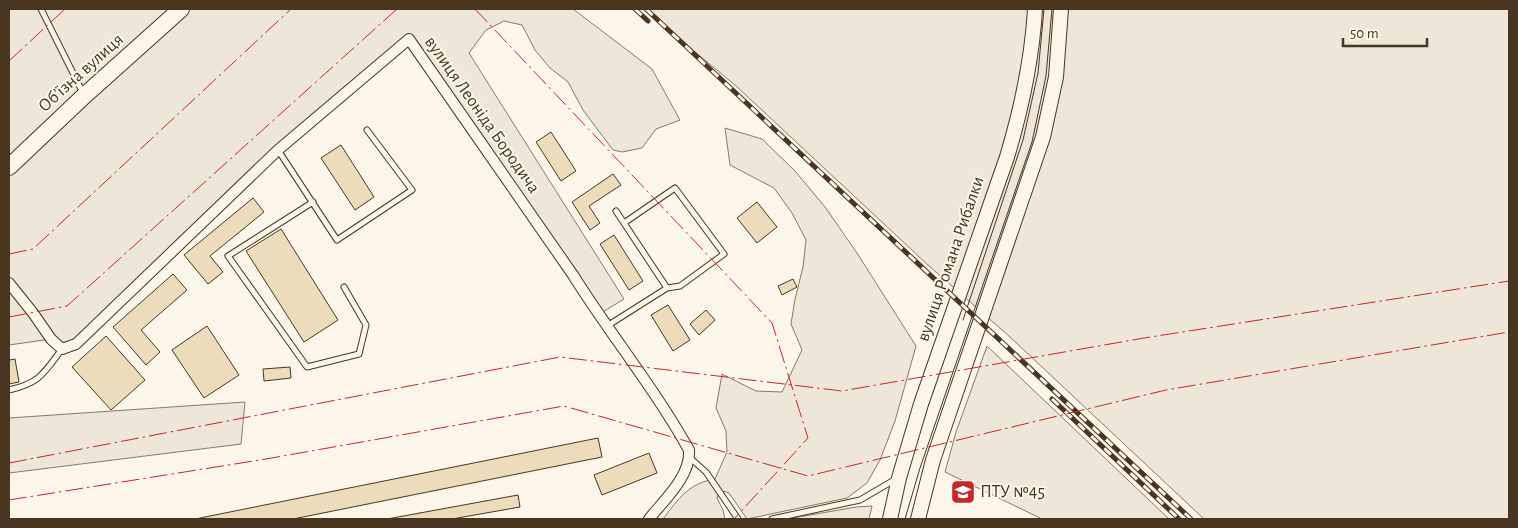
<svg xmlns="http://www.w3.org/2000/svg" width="1518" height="528" viewBox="0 0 1518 528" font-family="'Alegreya Sans',sans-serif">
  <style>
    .green { fill: #ede6d9; stroke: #887966 }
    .building { fill: #ecdcbc; stroke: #4a3520 }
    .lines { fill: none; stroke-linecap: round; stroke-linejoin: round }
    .service-casing { stroke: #4a3520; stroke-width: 7 }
    .minor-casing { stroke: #4a3520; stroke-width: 12 }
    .secondary-casing { stroke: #4a3520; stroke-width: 16 }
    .primary-casing { stroke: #4a3520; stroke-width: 18 }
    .service { stroke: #fbf6e9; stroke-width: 5 }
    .minor { stroke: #fbf6e9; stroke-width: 10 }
    .secondary { stroke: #fbf6e9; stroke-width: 14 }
    .primary { stroke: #fbf6e9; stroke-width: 16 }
    .tram { stroke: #4a3520; stroke-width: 1 }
    .rail-casing { stroke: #4a3520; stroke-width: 5 }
    .rail { stroke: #fbf6e9; stroke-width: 3; stroke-dasharray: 9; stroke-linecap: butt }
    .power { stroke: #c62828; stroke-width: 1; stroke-dasharray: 18 4 2.5 4; stroke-linecap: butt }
    .labels { text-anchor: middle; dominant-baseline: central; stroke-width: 4; stroke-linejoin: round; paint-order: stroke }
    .street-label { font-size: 18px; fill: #4a3520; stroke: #fbf6e9 }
    .poi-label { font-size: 18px; fill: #4a3520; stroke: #fbf6e9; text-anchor: start }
  </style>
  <rect width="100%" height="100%" fill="#fbf6e9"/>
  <path class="green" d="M9,9H573L652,69L680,120L656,129L642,148L622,152L613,150L583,110L568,82L550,68L535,50L522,25L504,21L486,30L469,53L624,299L598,315L410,39L278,150L76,344L62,349L51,339L9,345Z
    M643,9H1509V519H1204L1010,337L928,265L735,85Z
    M725,128L762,139L795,171L825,207L857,253L916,346L895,421L880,460L867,483L847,498L747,519L729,493L720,490L717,498L723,510L725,519H663C678,499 689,483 715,479L727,452L726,431L716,408L722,374L756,391L782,392L802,350L791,324L795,299L803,267L806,240L792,213L774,188L730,165Z
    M987,346L1169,519H1042L945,472L956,432Z
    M245,402L241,444L9,473V418Z
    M872,506L869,519H787L856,507Z"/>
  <path class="building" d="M551,132L576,171L561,181L536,142Z
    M341,145L374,197L355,210L321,158Z
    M613,174L621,185L589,206L600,223L590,230L572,202Z
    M253,198L264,212L210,256L223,272L208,284L184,255Z
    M757,202L777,227L757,243L737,218Z
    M281,229L338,320L304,342L246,251Z
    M614,235L643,281L629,290L600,244Z
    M173,274L187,290L141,330L160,352L146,365L113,327Z
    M793,279L797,287L782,295L778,286Z
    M668,305L690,340L673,351L651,315Z
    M706,310L715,320L699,335L690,324Z
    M207,326L239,375L204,398L172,350Z
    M106,336L145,380L111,410L72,367Z
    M15,359L19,382L9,384V360Z
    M290,367L291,378L264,381L263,369Z
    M598,438L602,457L293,519H195Z
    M649,453L657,473L602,495L594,475Z
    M518,495L520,507L452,519H387Z"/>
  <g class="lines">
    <defs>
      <path id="service" d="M41,9L83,93
        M278,150L337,240L412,190L367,130
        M313,202L228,256L307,367L359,354L366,325L344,287
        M624,223L675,188L724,254L680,286L667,288
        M607,326L667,288L616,211
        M9,390C40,383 44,373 62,349
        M689,457L706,472L738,519
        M772,519L860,500L896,479"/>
      <path id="minor" d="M9,283L33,313L51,339L62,349L76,344L278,150L409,39L573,275C610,334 655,389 689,450C691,476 664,500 649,519"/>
      <path id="secondary" d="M890,519L899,478L921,404L1007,157C1022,107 1032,61 1035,9
        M918,519L933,460L1043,137L1056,77L1061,9"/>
      <path id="primary" d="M9,167L84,96L181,9"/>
    </defs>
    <use href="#service" class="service-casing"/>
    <use href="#minor" class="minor-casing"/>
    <use href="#secondary" class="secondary-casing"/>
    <use href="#primary" class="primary-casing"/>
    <use href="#service" class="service"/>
    <use href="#minor" class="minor"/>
    <use href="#secondary" class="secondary"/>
    <use href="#primary" class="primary"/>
    <path class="tram" d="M963,320L1023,140L1038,73L1044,9
      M905,519L920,468L1032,142L1046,76L1052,9"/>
    <defs>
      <path id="rail" d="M635,9L648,21
        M646,9L1191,519
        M1052,399L1179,519"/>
    </defs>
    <use href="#rail" class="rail-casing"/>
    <use href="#rail" class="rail"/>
    <path class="power" d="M475,9L772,323L808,438L734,519
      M9,61L65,9
      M9,254L33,249L291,9
      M9,317L67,306L397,9
      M9,463L560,357L842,391L1144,338L1509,281
      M9,500L266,459L564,406L808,476L1166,390L1509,332"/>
  </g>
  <defs>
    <symbol id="university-square" viewBox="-11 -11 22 22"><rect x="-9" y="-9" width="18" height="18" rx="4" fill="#c62828" stroke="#fbf6e9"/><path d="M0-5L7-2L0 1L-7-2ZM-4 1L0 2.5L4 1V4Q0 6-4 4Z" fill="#fff"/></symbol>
  </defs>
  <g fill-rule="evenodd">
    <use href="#university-square" x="949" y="478" width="28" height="28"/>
  </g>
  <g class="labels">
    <g class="street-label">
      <text transform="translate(81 73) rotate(-42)">Обʼїзна вулиця</text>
      <text transform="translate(482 115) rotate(55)">вулиця Леоніда Бородича</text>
      <text transform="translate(951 259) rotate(-71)">вулиця Романа Рибалки</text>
    </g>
    <g class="poi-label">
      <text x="980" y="492">ПТУ №45</text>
    </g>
  </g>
  <rect width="1518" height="528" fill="none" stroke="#4a3520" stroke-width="20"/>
  <path d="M1343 38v8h84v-8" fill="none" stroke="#4a3520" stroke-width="2.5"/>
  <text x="1350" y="38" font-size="15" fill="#4a3520" stroke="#fbf6e9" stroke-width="4" paint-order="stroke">50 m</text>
</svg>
